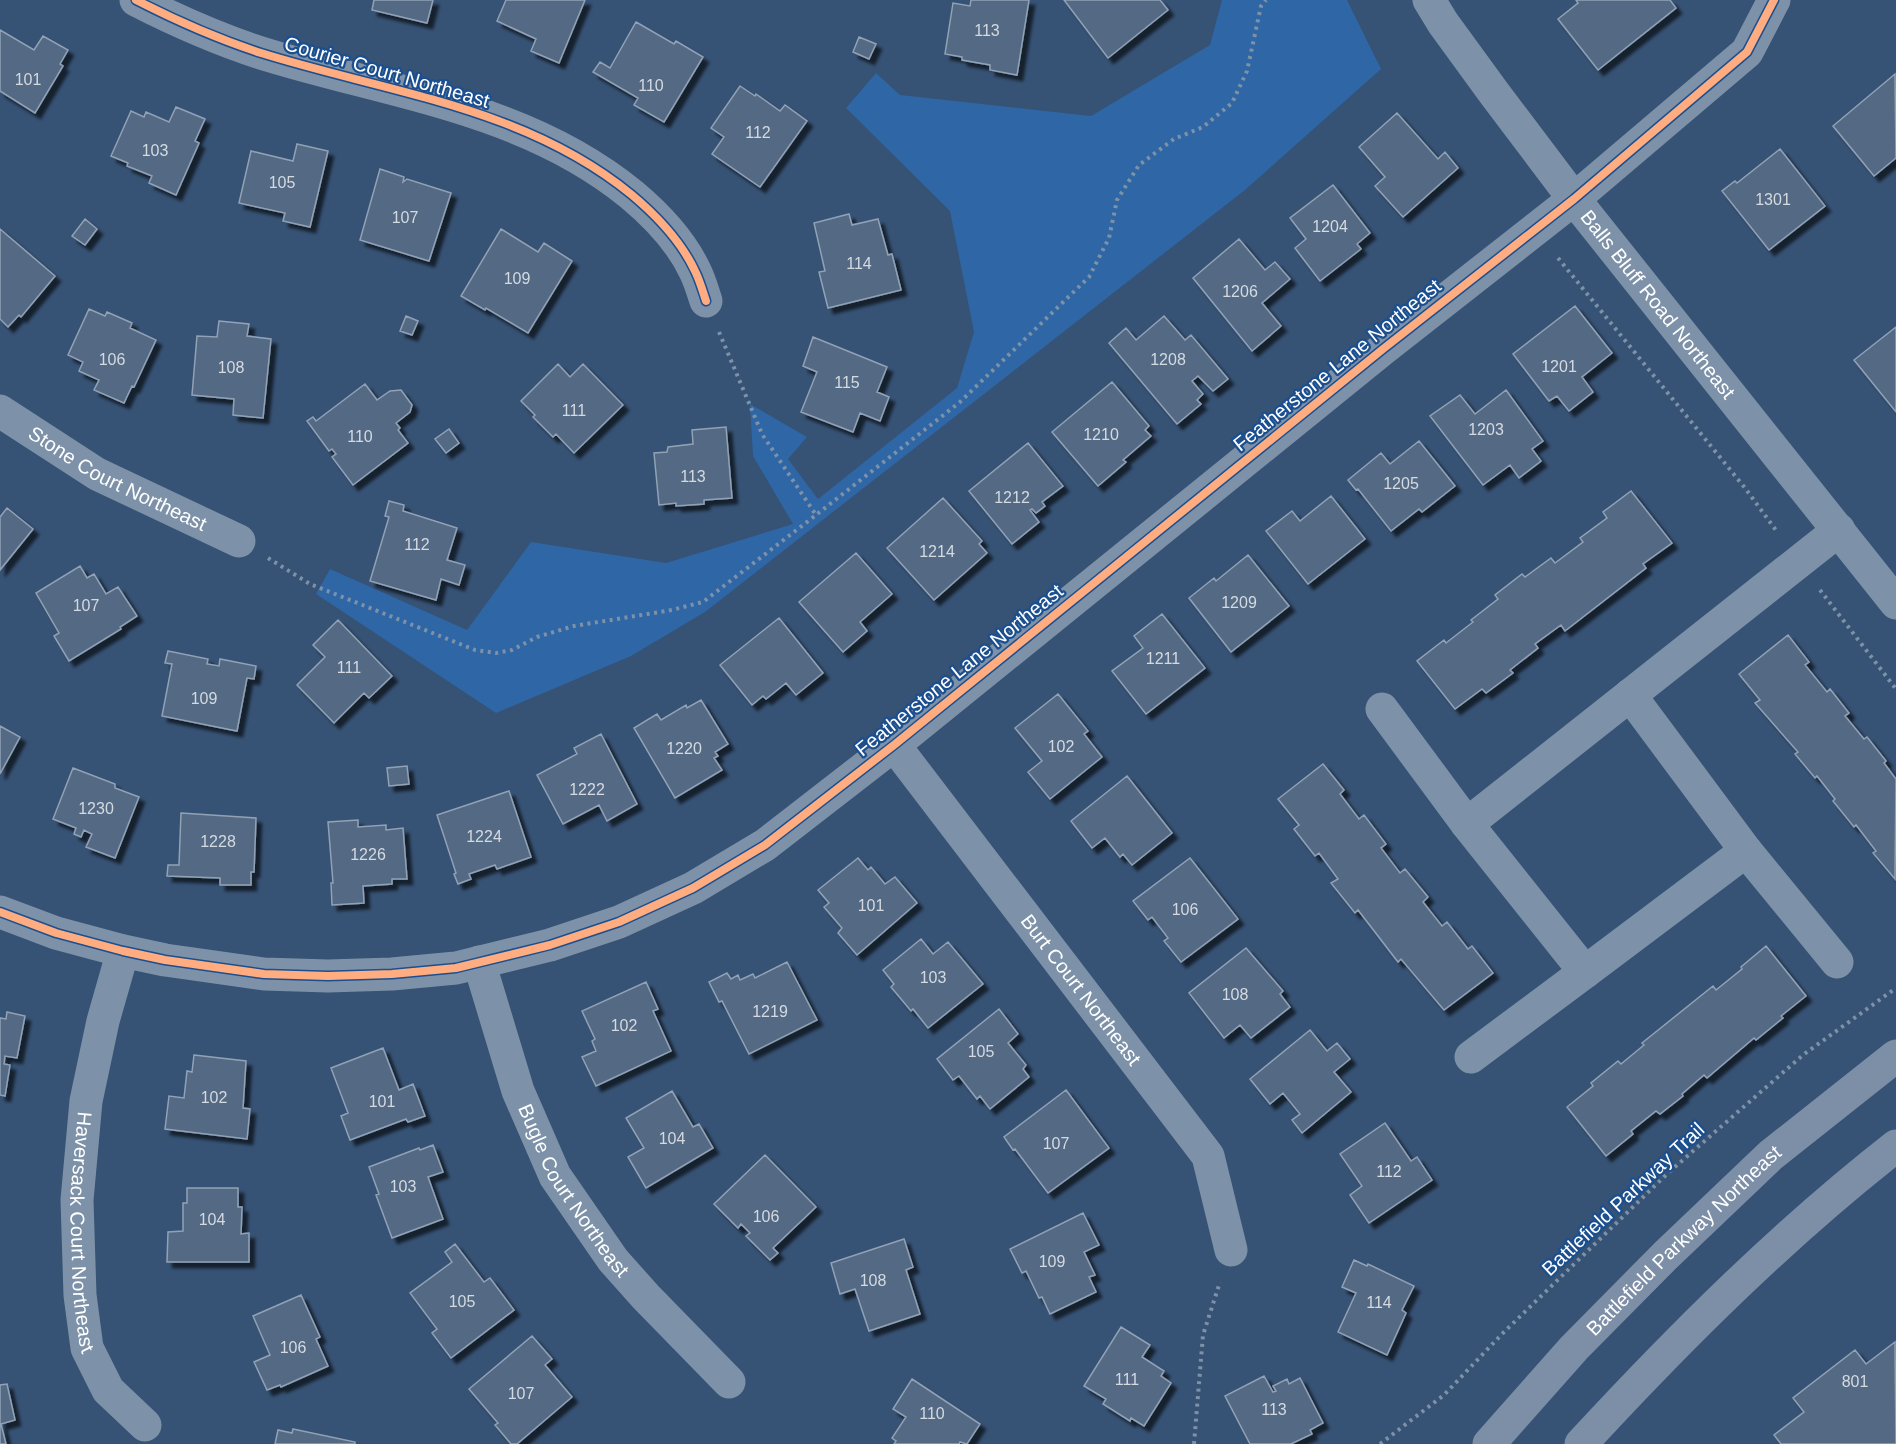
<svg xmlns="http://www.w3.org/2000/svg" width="1896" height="1444" viewBox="0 0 1896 1444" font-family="Helvetica,sans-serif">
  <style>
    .green { fill: #2f66a5 }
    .building { fill: #526984; stroke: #92a2b6; stroke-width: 1.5; filter: url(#shadow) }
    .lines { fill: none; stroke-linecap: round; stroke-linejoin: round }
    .path { stroke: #7d92a8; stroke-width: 4; stroke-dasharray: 3 4.5; stroke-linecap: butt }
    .minor { stroke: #7d92a8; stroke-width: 33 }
    .major { stroke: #7d8ea7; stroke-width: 33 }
    .cycleway-casing { stroke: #1b4f8f; stroke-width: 11 }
    .cycleway { stroke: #ffac80; stroke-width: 8 }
    .labels { text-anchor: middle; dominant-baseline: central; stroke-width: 4.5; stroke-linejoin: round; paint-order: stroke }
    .number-label { font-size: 16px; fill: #d4dae0 }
    .street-label { font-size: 20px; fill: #fff; stroke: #1b4f8f }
  </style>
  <defs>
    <filter id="shadow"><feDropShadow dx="5.5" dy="5.5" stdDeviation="1.5" flood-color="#0009"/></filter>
  </defs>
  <rect width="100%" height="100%" fill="#365274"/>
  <path class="green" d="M1222,0H1347L1381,69L1245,190L705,612L631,656L496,713L316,594L330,569L467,630L531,542L666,563L793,524L753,456L750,404L807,437L788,459L818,499L957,388L974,332L950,211L846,108L876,73L900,95L1091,116L1210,45Z"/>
  <path class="building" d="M374,0H433L427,23L372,10Z
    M506,0H585L559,63L531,51L536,39L497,21Z
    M971,0H1029L1017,75L990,70V65L962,60V57L945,54L953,3L970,6Z
    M1064,0H1160L1168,10L1108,58Z
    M1576,0H1670L1676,8L1598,70L1558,19L1578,3Z
    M636,22L674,44L676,41L703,57L664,122L634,105L638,98L593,72L600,62L610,68Z
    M0,30L34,50L43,36L68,50L60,64L63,66L35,113L0,91Z
    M859,37L876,44L869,59L853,52Z
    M1895,74L1896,158L1874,176L1833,126Z
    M740,86L755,96L756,94L780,111L785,105L807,121L760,187L712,154L724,137L711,128Z
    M176,107L205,119L195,141L199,143L176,195L149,183L152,176L127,166L128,163L111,156L131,111L144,117L146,112L169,122Z
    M1397,113L1438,159L1445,152L1458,168L1403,217L1375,186L1385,177L1359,147Z
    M297,144L328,151L310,227L283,221L285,213L239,203L251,151L293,161Z
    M1780,149L1825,206L1769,250L1722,191L1735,181L1737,183Z
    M380,169L404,177L403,182L407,179L451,193L429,261L360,240Z
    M1333,185L1370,233L1357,244L1361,249L1320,281L1295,248L1306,239L1290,218Z
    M849,214L852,225L878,219L888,255L892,254L901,290L828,308L819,272L825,271L814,223Z
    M85,219L97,229L85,245L72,236Z
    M0,229L55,276L21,317L19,315L8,327L0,319Z
    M501,229L538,252L544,243L572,261L528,333L486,308L485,310L461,296Z
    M1239,239L1265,270L1275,262L1290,279L1262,303L1281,326L1252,351L1193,278Z
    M1575,306L1612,353L1582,377L1593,392L1569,411L1557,396L1549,401L1513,354Z
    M89,309L105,316L107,312L132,323L130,328L156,340L134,387L132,386L124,403L94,390L99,380L79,371L83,362L68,355Z
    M406,316L418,321L412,335L400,331Z
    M1164,316L1185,340L1191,335L1228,379L1213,391L1198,376L1192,381L1203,394L1197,400L1201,404L1177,424L1109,343L1126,328L1136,340Z
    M219,321L249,324L247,336L271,339L263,418L233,415L234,399L192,395L197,336L217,337Z
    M1896,327V412L1854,360Z
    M813,337L887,367L877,392L889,397L880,421L860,413L853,432L801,412L817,372L803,366Z
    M558,364L570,377L583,364L623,405L574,453L556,434L553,437L533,417L535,415L521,401Z
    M1112,382L1149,426L1145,430L1151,436L1123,460L1126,462L1098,486L1052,432Z
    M365,384L377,400L390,391L401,390L412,405L410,412L396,423L400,428L398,430L408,443L353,485L332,457L336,454L332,449L329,451L307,421L313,417L316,421Z
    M1506,390L1543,441L1532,449L1541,461L1519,478L1510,465L1483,485L1430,416L1460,395L1475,414Z
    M726,427L732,498L704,500V504L676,506V503L659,505L654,453L667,452L668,447L693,444L692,430Z
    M449,429L459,443L446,453L435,439Z
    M1419,441L1455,486L1422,512L1419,509L1391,531L1358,489L1356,490L1348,480L1381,453L1390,464Z
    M1028,443L1063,486L1042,502L1045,506L1036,513L1032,509L1030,510L1039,522L1012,544L969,491Z
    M1631,491L1672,543L1643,564L1646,568L1565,631L1561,625L1535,644L1538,648L1510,670L1513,673L1486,693L1482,689L1455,709L1417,661L1444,640L1446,643L1473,622L1471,620L1498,599L1495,595L1522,574L1525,577L1551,558L1555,563L1583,542L1580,538L1607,518L1603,512Z
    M1331,496L1365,539L1308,584L1266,531L1292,511L1300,521Z
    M943,498L982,541L979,544L987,553L934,600L887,548Z
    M389,501L404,505L403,511L457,528L447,560L465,565L459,585L441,579L436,600L370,581L389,517L385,516Z
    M7,508L33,529L0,570V517Z
    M856,553L892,594L860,622L867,631L843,652L799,602Z
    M1248,555L1289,606L1231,652L1189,598L1214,578L1216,581Z
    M80,566L87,578L94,574L106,594L118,587L137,616L120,627L121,629L69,661L54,636L59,633L36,593Z
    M1162,614L1205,668L1146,714L1112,671L1143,648L1134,636Z
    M779,618L823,673L796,695L786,683L766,699L763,696L752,705L720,665Z
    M338,620L392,676L369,698L364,693L334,723L297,685L325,657L313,645Z
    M1788,635L1809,662L1805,665L1827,692L1830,689L1849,713L1845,716L1864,739L1867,737L1886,761L1884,763L1896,779L1895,879L1873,853L1876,851L1856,825L1854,827L1833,801L1835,799L1817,776L1815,778L1795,754L1798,752L1755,703L1760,700L1739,674Z
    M168,651L208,659L207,664L219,666L220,659L256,666L254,679L247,678L237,731L162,716L172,664L165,663Z
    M1058,694L1088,731L1084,734L1102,757L1050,799L1028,772L1042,761L1015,728Z
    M701,700L728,744L715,752L718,756L714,758L722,770L675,798L634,728L657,714L661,720L686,705L687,708Z
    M0,726L20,737L0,774Z
    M601,734L637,804L607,821L599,805L563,824L537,775L577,754L574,748Z
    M1323,764L1344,790L1340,794L1359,819L1364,815L1386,844L1381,848L1400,873L1405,869L1428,897L1423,902L1442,926L1447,922L1468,949L1472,946L1493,973L1444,1010L1401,959L1398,962L1358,910L1355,913L1331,883L1338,879L1319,853L1315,856L1294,829L1299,825L1278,799Z
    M407,766L409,784L389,786L387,768Z
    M73,768L115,784V788L139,797L115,858L86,847L92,834L84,830L81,837L74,834L76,828L53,819Z
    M1127,776L1172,833L1132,865L1123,854L1120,857L1105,838L1092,848L1071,821Z
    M509,791L531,857L497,869L495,865L469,874L471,879L458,884L454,874L456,873L437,815Z
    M181,813L256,818L254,872H251V885H220V878L167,876L168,865H179Z
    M358,820V827L386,825V830L403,828L407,879H392V884L363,886L364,903L332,905L331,883H333L328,822Z
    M858,858L868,870L871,867L885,884L895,877L917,903L857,955L838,933L842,928L824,907L829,903L818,890Z
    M1190,858L1238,919L1181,962L1164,941L1168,938L1152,917L1148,920L1133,901Z
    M921,939L933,954L948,942L983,984L928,1028L913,1009L911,1011L891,987L894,984L883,970Z
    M1766,946L1806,996L1781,1016L1783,1018L1756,1040L1754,1038L1707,1078L1704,1075L1682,1094L1683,1096L1660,1114L1656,1111L1631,1131L1633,1134L1606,1156L1567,1107L1593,1086L1591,1083L1618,1061L1621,1064L1644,1045L1642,1043L1713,986L1716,990L1742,969L1741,967Z
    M1246,948L1283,991L1280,994L1290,1007L1251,1038L1240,1025L1224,1038L1189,993Z
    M787,962L817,1020L749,1054L722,1001L719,1002L709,982L727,973L731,979L738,975L740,980L753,974L755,978Z
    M646,982L658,1009L653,1011L671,1051L596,1086L582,1057L596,1051L592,1041L595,1039L582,1011Z
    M999,1009L1018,1034L1008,1043L1026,1065L1023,1069L1029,1077L990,1109L980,1096L977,1099L959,1076L953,1080L937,1059Z
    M7,1012L25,1016L17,1058L5,1056L4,1064L10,1065L5,1096L0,1095V1018L6,1019Z
    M1310,1030L1327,1051L1337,1043L1350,1059L1334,1072L1351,1092L1302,1133L1292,1120L1300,1114L1283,1093L1270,1104L1250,1079Z
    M383,1048L399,1090L413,1084L425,1116L408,1122L406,1119L350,1140L341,1116L348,1113L331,1068Z
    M194,1055L246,1061L243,1108L250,1109L247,1139L165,1129L169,1096L184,1098L187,1071L192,1072Z
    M1066,1090L1109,1148L1048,1193L1015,1149L1013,1150L1004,1137Z
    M672,1091L693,1127L699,1124L713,1148L646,1188L628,1157L644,1148L626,1118Z
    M1385,1123L1411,1161L1417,1157L1432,1180L1369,1223L1350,1195L1362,1186L1340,1154Z
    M433,1145L443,1172L428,1177L443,1219L392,1238L376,1195L379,1194L369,1167L419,1148L420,1150Z
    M765,1155L816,1207L773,1248L778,1253L770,1260L746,1236L750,1233L741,1224L738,1228L714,1204Z
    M187,1188H238V1207H242L241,1234L249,1233V1262H167L168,1232L183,1231V1203H187Z
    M1083,1213L1099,1245L1084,1252L1095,1275L1089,1277L1096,1292L1050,1314L1042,1297L1039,1298L1026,1271L1022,1273L1010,1249Z
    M904,1239L913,1267L906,1270L920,1314L869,1331L855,1289L840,1294L831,1263Z
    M455,1244L484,1282L490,1278L514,1310L451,1358L432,1333L437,1329L410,1293L452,1262L445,1252Z
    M1354,1260L1367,1266L1368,1264L1414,1286L1402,1310L1406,1313L1387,1355L1338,1332L1356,1293L1342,1287Z
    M301,1295L320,1337L316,1339L328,1366L281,1387L280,1385L267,1390L254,1362L270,1355L253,1316Z
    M1121,1327L1150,1345L1142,1357L1164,1371L1161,1376L1171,1383L1144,1426L1131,1418L1130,1421L1103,1404L1106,1399L1084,1386Z
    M532,1336L552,1359L545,1365L572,1397L517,1444H511L495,1425L498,1423L469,1389Z
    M1895,1342L1896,1444H1781L1774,1435L1804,1412L1793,1398L1855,1350L1866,1364Z
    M1264,1376L1273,1392L1276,1391L1273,1386L1287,1379L1289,1384L1300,1378L1323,1423L1310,1430L1312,1434L1291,1444H1250L1225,1396Z
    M912,1379L980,1424L967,1444L960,1442L959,1444H894L896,1441L892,1438L906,1417L893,1409Z
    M7,1384L15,1420L1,1424L6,1444H0V1385Z
    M293,1429L355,1442V1444H275L278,1430L292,1433Z"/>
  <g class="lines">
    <path class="path" d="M1558,258L1745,488L1778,533
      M719,332L762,434L816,515L960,402L1089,277L1109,238L1117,200L1139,165L1174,139L1203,127L1232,103L1247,71L1261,6L1266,0
      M268,558L310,584L475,650L496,653L512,650L537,637L574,626L672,610L703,602L816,515
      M1820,590L1896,689
      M1194,1444L1203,1335L1220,1282
      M1380,1444L1444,1395L1502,1334L1668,1173L1803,1055L1896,988"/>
    <g class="minor">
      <path d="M136,0C177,21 218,39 261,53C389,93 525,107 632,195C657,216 681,241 695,271C700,281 703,292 706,301"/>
      <path id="s1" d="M1429,0L1443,23L1494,93L1574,199L1896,603"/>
      <path id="s2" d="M0,411L97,474L239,541"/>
      <path d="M1382,709L1467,824L1839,530"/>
      <path id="s3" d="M894,745L1208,1156L1231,1250"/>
      <path d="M1467,824L1585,972L1471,1057"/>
      <path d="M1746,851L1837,962"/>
      <path d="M0,912L56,933L123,951L165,960L264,974L328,976L392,974L456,968L550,945L619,922L693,888L765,845L894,745L1383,349L1574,199L1747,52L1774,0"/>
      <path id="s4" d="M123,951L103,1021L86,1101L77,1200L80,1295L87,1348L108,1390L145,1425"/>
      <path id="s5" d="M479,962L518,1091L555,1176L613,1260L646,1297L729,1382"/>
      <path d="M1585,972L1746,851L1630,695"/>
    </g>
    <g class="major">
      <path id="s6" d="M1489,1444L1574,1348L1665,1256L1771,1155L1896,1056"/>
      <path d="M1581,1444C1679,1338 1782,1235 1896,1146"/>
    </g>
    <defs>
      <path id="cycleway" d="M136,0C177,21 218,39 261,53C389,93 525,107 632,195C657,216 681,241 695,271C700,281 703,292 706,301
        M0,912L56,933L123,951L165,960L264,974L328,976L392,974L456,968L550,945L619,922L693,888L765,845L894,745L1383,349L1574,199L1747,52L1774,0"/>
    </defs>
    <use href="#cycleway" class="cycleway-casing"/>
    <use href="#cycleway" class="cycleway"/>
  </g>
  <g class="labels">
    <g class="number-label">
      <text x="987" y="30">113</text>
      <text x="28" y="79">101</text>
      <text x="651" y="85">110</text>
      <text x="758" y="132">112</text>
      <text x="155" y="150">103</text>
      <text x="282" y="182">105</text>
      <text x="1773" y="199">1301</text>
      <text x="405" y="217">107</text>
      <text x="1330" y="226">1204</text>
      <text x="859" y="263">114</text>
      <text x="517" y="278">109</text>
      <text x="1240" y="291">1206</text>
      <text x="112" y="359">106</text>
      <text x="1168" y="359">1208</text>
      <text x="1559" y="366">1201</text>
      <text x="231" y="367">108</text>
      <text x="847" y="382">115</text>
      <text x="574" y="410">111</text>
      <text x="1486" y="429">1203</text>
      <text x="1101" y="434">1210</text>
      <text x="360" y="436">110</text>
      <text x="693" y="476">113</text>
      <text x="1401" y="483">1205</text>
      <text x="1012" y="497">1212</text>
      <text x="417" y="544">112</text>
      <text x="937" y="551">1214</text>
      <text x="1239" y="602">1209</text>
      <text x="86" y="605">107</text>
      <text x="1163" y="658">1211</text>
      <text x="349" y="667">111</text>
      <text x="204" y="698">109</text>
      <text x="1061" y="746">102</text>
      <text x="684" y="748">1220</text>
      <text x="587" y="789">1222</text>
      <text x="96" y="808">1230</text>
      <text x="484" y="836">1224</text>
      <text x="218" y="841">1228</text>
      <text x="368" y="854">1226</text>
      <text x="871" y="905">101</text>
      <text x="1185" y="909">106</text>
      <text x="933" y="977">103</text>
      <text x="1235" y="994">108</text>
      <text x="770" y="1011">1219</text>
      <text x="624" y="1025">102</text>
      <text x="981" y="1051">105</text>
      <text x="214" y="1097">102</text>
      <text x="382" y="1101">101</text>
      <text x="672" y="1138">104</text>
      <text x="1056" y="1143">107</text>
      <text x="1389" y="1171">112</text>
      <text x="403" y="1186">103</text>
      <text x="766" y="1216">106</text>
      <text x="212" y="1219">104</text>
      <text x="1052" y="1261">109</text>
      <text x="873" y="1280">108</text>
      <text x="462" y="1301">105</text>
      <text x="1379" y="1302">114</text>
      <text x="293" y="1347">106</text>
      <text x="1127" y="1379">111</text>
      <text x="1855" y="1381">801</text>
      <text x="521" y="1393">107</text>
      <text x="1274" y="1409">113</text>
      <text x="932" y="1413">110</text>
    </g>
    <g class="street-label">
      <text transform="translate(387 72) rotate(16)">Courier Court Northeast</text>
      <text stroke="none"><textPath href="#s1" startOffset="381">Balls Bluff Road Northeast</textPath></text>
      <text transform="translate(1337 365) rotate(-39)">Featherstone Lane Northeast</text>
      <text stroke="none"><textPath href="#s2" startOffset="136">Stone Court Northeast</textPath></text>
      <text transform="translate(959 670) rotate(-39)">Featherstone Lane Northeast</text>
      <text stroke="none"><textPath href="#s3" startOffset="308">Burt Court Northeast</textPath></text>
      <text stroke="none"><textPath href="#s5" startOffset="249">Bugle Court Northeast</textPath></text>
      <text transform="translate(1623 1199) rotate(-43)">Battlefield Parkway Trail</text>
      <text stroke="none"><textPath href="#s4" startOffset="286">Haversack Court Northeast</textPath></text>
      <text stroke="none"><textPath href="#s6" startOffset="282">Battlefield Parkway Northeast</textPath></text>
    </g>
  </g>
</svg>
